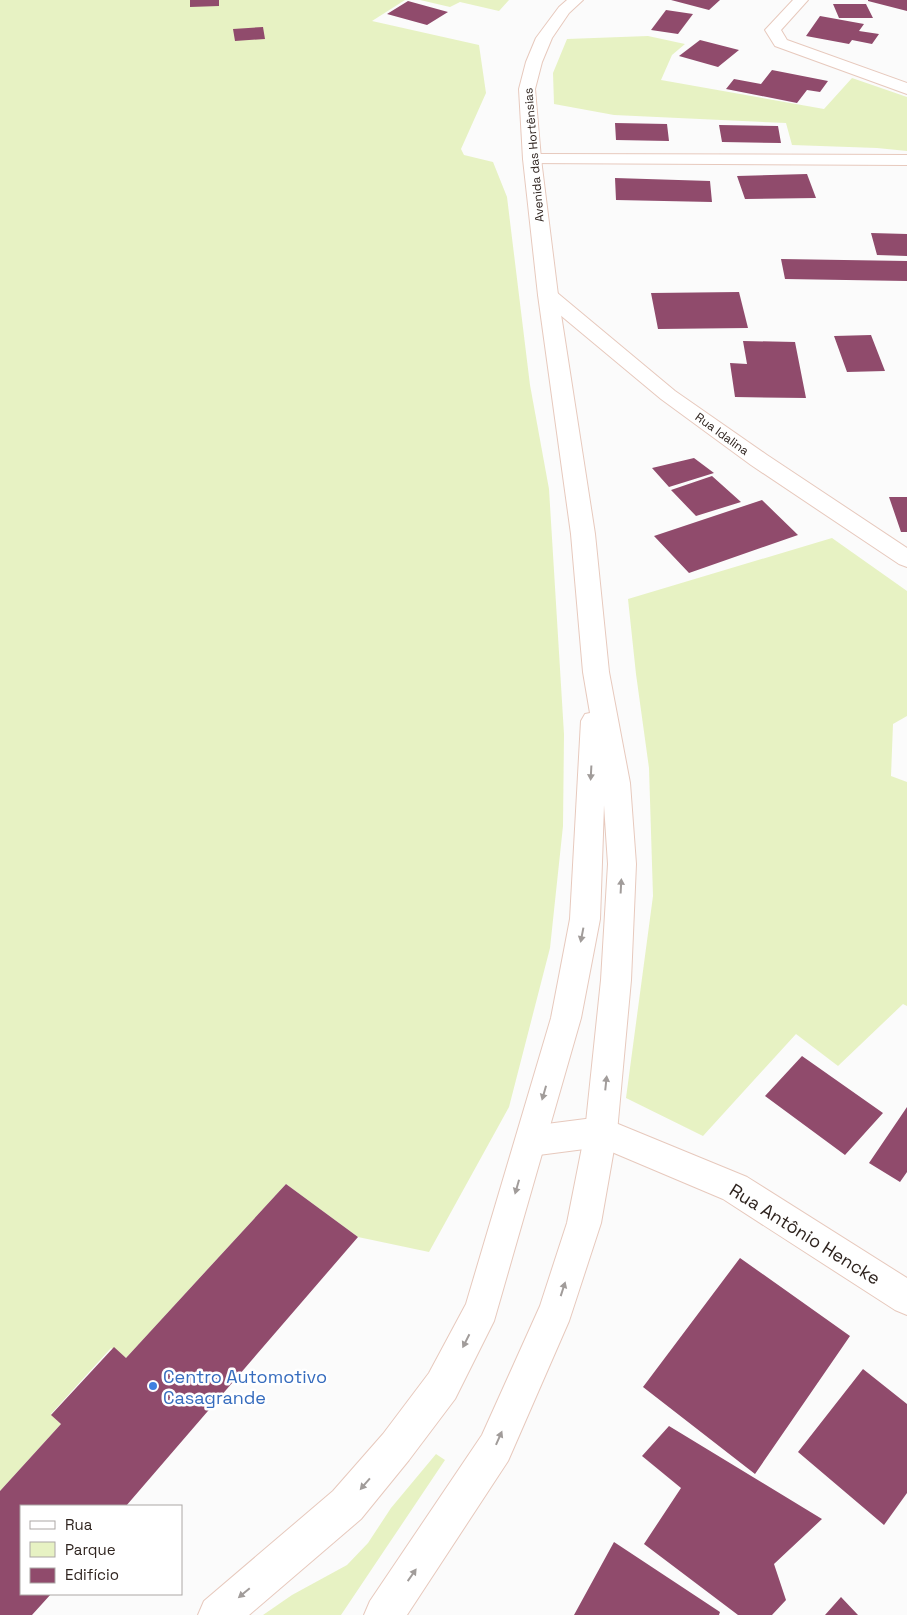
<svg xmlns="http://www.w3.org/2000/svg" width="907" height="1615" viewBox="0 0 907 1615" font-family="'Space Grotesk',sans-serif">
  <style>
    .green { fill: #e7f2c3 }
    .building { fill: #904b6c }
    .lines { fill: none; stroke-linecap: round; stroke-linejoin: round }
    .street-casing { stroke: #e7c9bd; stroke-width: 2 }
    .primary-casing { stroke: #e7c9bd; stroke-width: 2 }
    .street { fill: #fff; fill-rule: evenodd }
    .primary { fill: #fff; fill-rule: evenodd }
    .oneway { fill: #a19c9a }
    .shop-dot { fill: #3f7fe0; stroke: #fff; stroke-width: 2 }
    .labels { text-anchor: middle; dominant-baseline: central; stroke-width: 5; stroke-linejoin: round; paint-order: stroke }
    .far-street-label { font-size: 12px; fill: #2f241f; stroke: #fff }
    .near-street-label { font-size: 18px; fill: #2f241f; stroke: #fff }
    .near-shop-label { font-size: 18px; fill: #366cbe; stroke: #fff; text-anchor: start }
  </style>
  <rect width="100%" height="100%" fill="#fbfbfb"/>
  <path class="green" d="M0,0H405L372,21L479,45L486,93L461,149L464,155L493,162L507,197L530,385L549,489L564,734L563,826L550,948L509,1107L429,1252L358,1237L286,1184L126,1358L111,1348L51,1414L61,1424L0,1491Z
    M420,0H509L499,11L460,2L450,7Z
    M648,36L685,44L672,55L661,80L824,109L852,78L907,97V151L877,148L792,145L786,123L614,115L554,104L553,73L567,39Z
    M832,538L907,591V716L893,724L891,776L907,782V1006L903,1004L838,1066L796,1034L703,1136L626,1098L653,896L649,768L636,674L628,599Z
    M436,1454L445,1460L341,1615H263L292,1595L347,1565L368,1543L391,1508Z"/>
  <path class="building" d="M190,0H219V6L190,7Z
    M671,0H720L709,10Z
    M868,0H907V11L868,1Z
    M408,1L448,12L427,25L387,14Z
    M833,4H866L873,18H839Z
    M666,10L693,14L678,34L651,30Z
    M820,16L864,24L859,31L879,34L872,44L852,40L849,44L806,36Z
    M263,27L265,39L235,41L233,29Z
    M700,40L739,50L718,67L679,56Z
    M772,70L828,81L820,92L807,90L797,103L726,89L734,79L761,84Z
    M615,123L667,124L669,141L616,140Z
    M719,125L778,126L781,143L722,142Z
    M807,174L816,198L745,199L737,176Z
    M615,178L710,181L712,202L616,200Z
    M871,233L907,234V256L877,255Z
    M781,259L907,261V281L785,279Z
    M739,292L748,328L658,329L651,293Z
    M871,335L885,371L847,372L834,336Z
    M743,341L795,342L806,398L735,397L730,363L747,364Z
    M694,458L714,473L669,487L652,468Z
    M712,476L741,502L696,516L671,490Z
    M889,497H907V532H901Z
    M762,500L798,535L689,573L654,536Z
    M802,1056L883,1113L845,1155L765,1096Z
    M907,1107V1172L900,1182L869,1163Z
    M286,1184L358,1237L126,1506H21V1594H51L32,1615H0V1491L61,1424L51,1415L114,1347L126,1358Z
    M740,1258L850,1336L755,1474L643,1387Z
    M863,1369L907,1404V1493L884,1525L798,1452Z
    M669,1426L822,1519L774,1564L786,1600L772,1615H738L644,1544L681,1488L642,1456Z
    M614,1542L720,1612L719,1615H574Z
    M841,1597L858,1615H825Z"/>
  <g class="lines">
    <defs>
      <path id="street" d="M793,0H808L781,30L787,40L907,83V94L775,46L765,30Z
        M532,154L907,155V165L526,163L523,159L526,155Z
        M548,289L555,291L675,391L767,455L907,548V567L899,564L751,465L661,399L541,299L538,295L541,291Z
        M601,1117L747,1177L907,1278V1315L895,1310L723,1199L600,1147L531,1156L519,1151L515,1141L519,1131L531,1126Z"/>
      <path id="primary" d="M567,0H583L569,13L552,38L542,62L535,89L541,159L558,295L595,534L609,672L630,783L636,864L631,980L617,1132L601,1223L569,1321L508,1461L407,1615H364L370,1601L482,1435L540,1306L567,1223L585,1132L601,980L608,864L604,805L600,919L581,1018L494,1321L455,1399L409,1460L361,1519L249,1615H198L204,1601L333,1491L383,1434L429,1373L466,1304L551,1018L570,919L581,721L585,714L590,713L583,672L571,534L538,295L523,159L519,89L526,62L536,38L559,7Z"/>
    </defs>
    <use href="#street" class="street-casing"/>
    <use href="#primary" class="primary-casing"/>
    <use href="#street" class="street"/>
    <use href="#primary" class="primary"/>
  </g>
  <defs><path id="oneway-solid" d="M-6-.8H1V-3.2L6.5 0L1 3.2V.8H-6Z" transform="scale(1.25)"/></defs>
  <g class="oneway">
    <use href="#oneway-solid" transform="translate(591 773) rotate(93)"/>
    <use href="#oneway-solid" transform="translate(621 886) rotate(-87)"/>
    <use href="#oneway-solid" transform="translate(582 935) rotate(101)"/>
    <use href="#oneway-solid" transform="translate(606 1083) rotate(-84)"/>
    <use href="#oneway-solid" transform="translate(544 1093) rotate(106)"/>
    <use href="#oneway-solid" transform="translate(517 1187) rotate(106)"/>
    <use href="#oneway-solid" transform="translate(563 1289) rotate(-72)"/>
    <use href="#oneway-solid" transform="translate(466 1341) rotate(117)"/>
    <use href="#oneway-solid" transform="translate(499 1438) rotate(-66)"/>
    <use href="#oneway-solid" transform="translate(365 1484) rotate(131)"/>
    <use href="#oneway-solid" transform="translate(412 1575) rotate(-55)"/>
    <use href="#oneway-solid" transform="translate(244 1593) rotate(140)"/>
  </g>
  <circle class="shop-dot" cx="153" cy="1386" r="5"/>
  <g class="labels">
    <g class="far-street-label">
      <text transform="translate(534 155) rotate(-95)">Avenida das Hortênsias</text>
      <text transform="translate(722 434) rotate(36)">Rua Idalina</text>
    </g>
    <g class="near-street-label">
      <text transform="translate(805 1234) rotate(32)">Rua Antônio Hencke</text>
    </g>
    <g class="near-shop-label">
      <text x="163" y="1376">Centro Automotivo<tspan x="163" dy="21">Casagrande</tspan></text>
    </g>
  </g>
  <rect x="20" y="1505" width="162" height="90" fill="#ffffff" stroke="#aca7a5"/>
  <rect x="30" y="1521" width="25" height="8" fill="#ffffff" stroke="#aca7a5"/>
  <text x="65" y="1530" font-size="15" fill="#2f241f">Rua</text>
  <rect x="30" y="1542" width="25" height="15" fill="#e7f2c3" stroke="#aca7a5"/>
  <text x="65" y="1555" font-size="15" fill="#2f241f">Parque</text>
  <rect x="30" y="1568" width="25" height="15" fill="#904b6c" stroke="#aca7a5"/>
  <text x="65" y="1580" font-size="15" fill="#2f241f">Edifício</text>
</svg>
